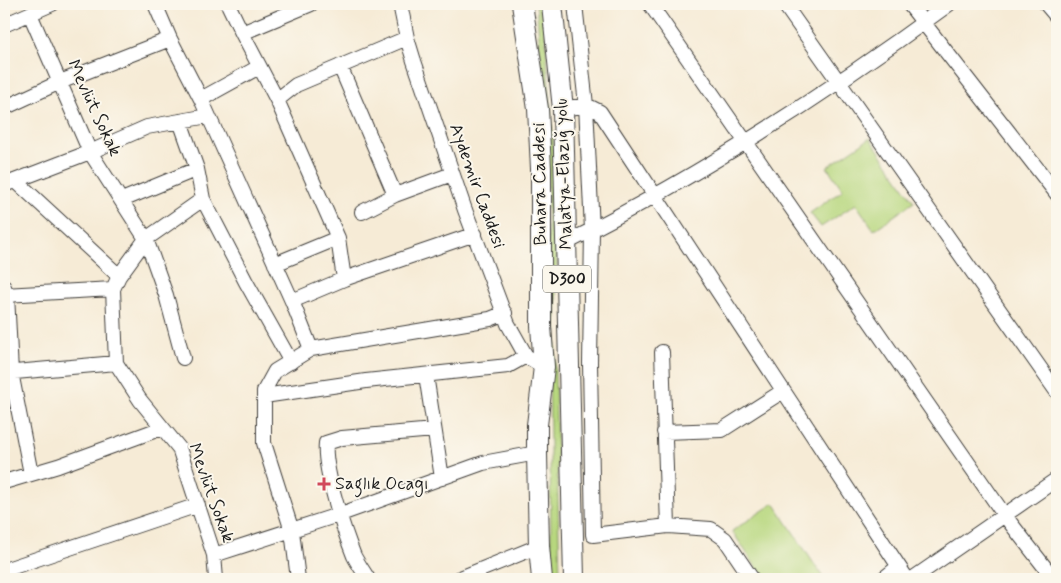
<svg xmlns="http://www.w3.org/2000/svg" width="1061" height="583" viewBox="0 0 1061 583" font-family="Mynerve,sans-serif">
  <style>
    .green { fill: #b7d77e; stroke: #6a7a4d }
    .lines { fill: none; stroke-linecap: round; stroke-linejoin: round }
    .minor-casing { stroke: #3d3b38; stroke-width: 16 }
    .highway-casing { stroke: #3d3b38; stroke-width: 22 }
    .minor { stroke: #fff; stroke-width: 14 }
    .highway { stroke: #fff; stroke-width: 20 }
    .poi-dot { fill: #d1495b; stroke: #fbf7ec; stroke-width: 2 }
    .labels { text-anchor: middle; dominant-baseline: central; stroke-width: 4; stroke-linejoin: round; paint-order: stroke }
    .shield { fill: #fbf7ec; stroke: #5f5e5a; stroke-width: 1 }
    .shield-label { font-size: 16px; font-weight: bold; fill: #1c1c1c }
    .street-label { font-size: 18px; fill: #1c1c1c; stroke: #fbf7ec }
    .poi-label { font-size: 18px; fill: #1c1c1c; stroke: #fbf7ec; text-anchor: start }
  </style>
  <rect width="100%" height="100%" fill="#fbf7ec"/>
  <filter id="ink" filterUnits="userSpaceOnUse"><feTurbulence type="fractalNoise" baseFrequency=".02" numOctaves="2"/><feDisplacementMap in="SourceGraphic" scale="10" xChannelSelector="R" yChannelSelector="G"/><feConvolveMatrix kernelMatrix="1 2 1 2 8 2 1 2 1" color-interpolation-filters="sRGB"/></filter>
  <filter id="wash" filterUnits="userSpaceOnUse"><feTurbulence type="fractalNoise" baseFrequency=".0096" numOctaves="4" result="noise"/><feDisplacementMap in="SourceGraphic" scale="20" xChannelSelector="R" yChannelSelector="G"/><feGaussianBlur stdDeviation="1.12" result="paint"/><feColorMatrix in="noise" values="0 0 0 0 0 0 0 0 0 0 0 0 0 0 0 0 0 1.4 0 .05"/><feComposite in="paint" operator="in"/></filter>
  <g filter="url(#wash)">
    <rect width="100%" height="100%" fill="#f6ebd6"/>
    <path class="green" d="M536,4H543L558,204L555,369L560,579H552L551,552L547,133Z
      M870,138L914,202L874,230L856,204L821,227L810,213L843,190L827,167Z
      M774,503L824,579H764L732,531Z"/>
  </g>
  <g filter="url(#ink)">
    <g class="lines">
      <defs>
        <path id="minor" d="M228,4L242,33L311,4
          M400,4L407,38L414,61L465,210L508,324L526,356L544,367
          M575,4L586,105L592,230L590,363L593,535L668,526L711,529L725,539L752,579
          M650,4L1005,516L1054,579
          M784,4L1057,392
          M909,4L1057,194
          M1046,4L1057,17
          M30,14L90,152L146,239L166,295L183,358
          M4,25L52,4
          M242,33L277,100L338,238L344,279L292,301L311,349
          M170,39L201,99
          M340,66L395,195L452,174
          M259,67L201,99L292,301
          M277,100L296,85L407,38
          M4,108L60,82L170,39L155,4
          M563,109L586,105L600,112L907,579
          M180,121L197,169L203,199L246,282L291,362
          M16,181L119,276
          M4,185L90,152L147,127L208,116
          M203,199L146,239L119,276L113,289L116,363L140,400L179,448L214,555L216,579
          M122,200L197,169
          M362,212L395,195
          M566,243C701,175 828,93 949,4
          M275,264L338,238
          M344,279L475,234
          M4,287L7,295L11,372L31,474
          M4,295L113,289
          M662,352L668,526
          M4,373L116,363
          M426,375L442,478
          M264,396L366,381L508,366L526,356
          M664,432L722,430L783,391
          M4,482L58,466L162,428
          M214,555L341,514L483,463L537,453
          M4,570L198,505
          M298,579L292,531L264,443V391L275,371L311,349L490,319L505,313
          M368,579C364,572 358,564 354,556C344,531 323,468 326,443L342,438L434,430
          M458,579L539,546
          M883,579L898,567
          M912,579L1057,479"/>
        <path id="highway" d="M522,4L538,109L541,169V326L544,367L537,425V453L539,546L542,579
          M552,4L563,109L574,579"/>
      </defs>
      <use href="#minor" class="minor-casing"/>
      <use href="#highway" class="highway-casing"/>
      <use href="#minor" class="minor"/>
      <use href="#highway" class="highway"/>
    </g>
  </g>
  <path class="poi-dot" d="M321.5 476.5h5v5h5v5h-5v5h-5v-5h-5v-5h5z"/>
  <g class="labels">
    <rect class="shield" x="543" y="265.5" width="48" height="27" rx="4"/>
    <g class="shield-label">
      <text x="567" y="279">D300</text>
    </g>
    <g class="street-label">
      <text transform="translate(94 108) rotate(65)">Mevlüt Sokak</text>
      <text transform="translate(564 174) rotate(-92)">Malatya-Elazığ yolu</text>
      <text transform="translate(540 184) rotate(-91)">Buhara Caddesi</text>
      <text transform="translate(477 186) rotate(70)">Aydemir Caddesi</text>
      <text transform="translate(211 493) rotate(70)">Mevlüt Sokak</text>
    </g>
    <g class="poi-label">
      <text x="335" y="484">Saglık Ocagı</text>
    </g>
  </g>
  <rect width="1061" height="583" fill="none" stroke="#fbf7ec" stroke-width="20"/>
</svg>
